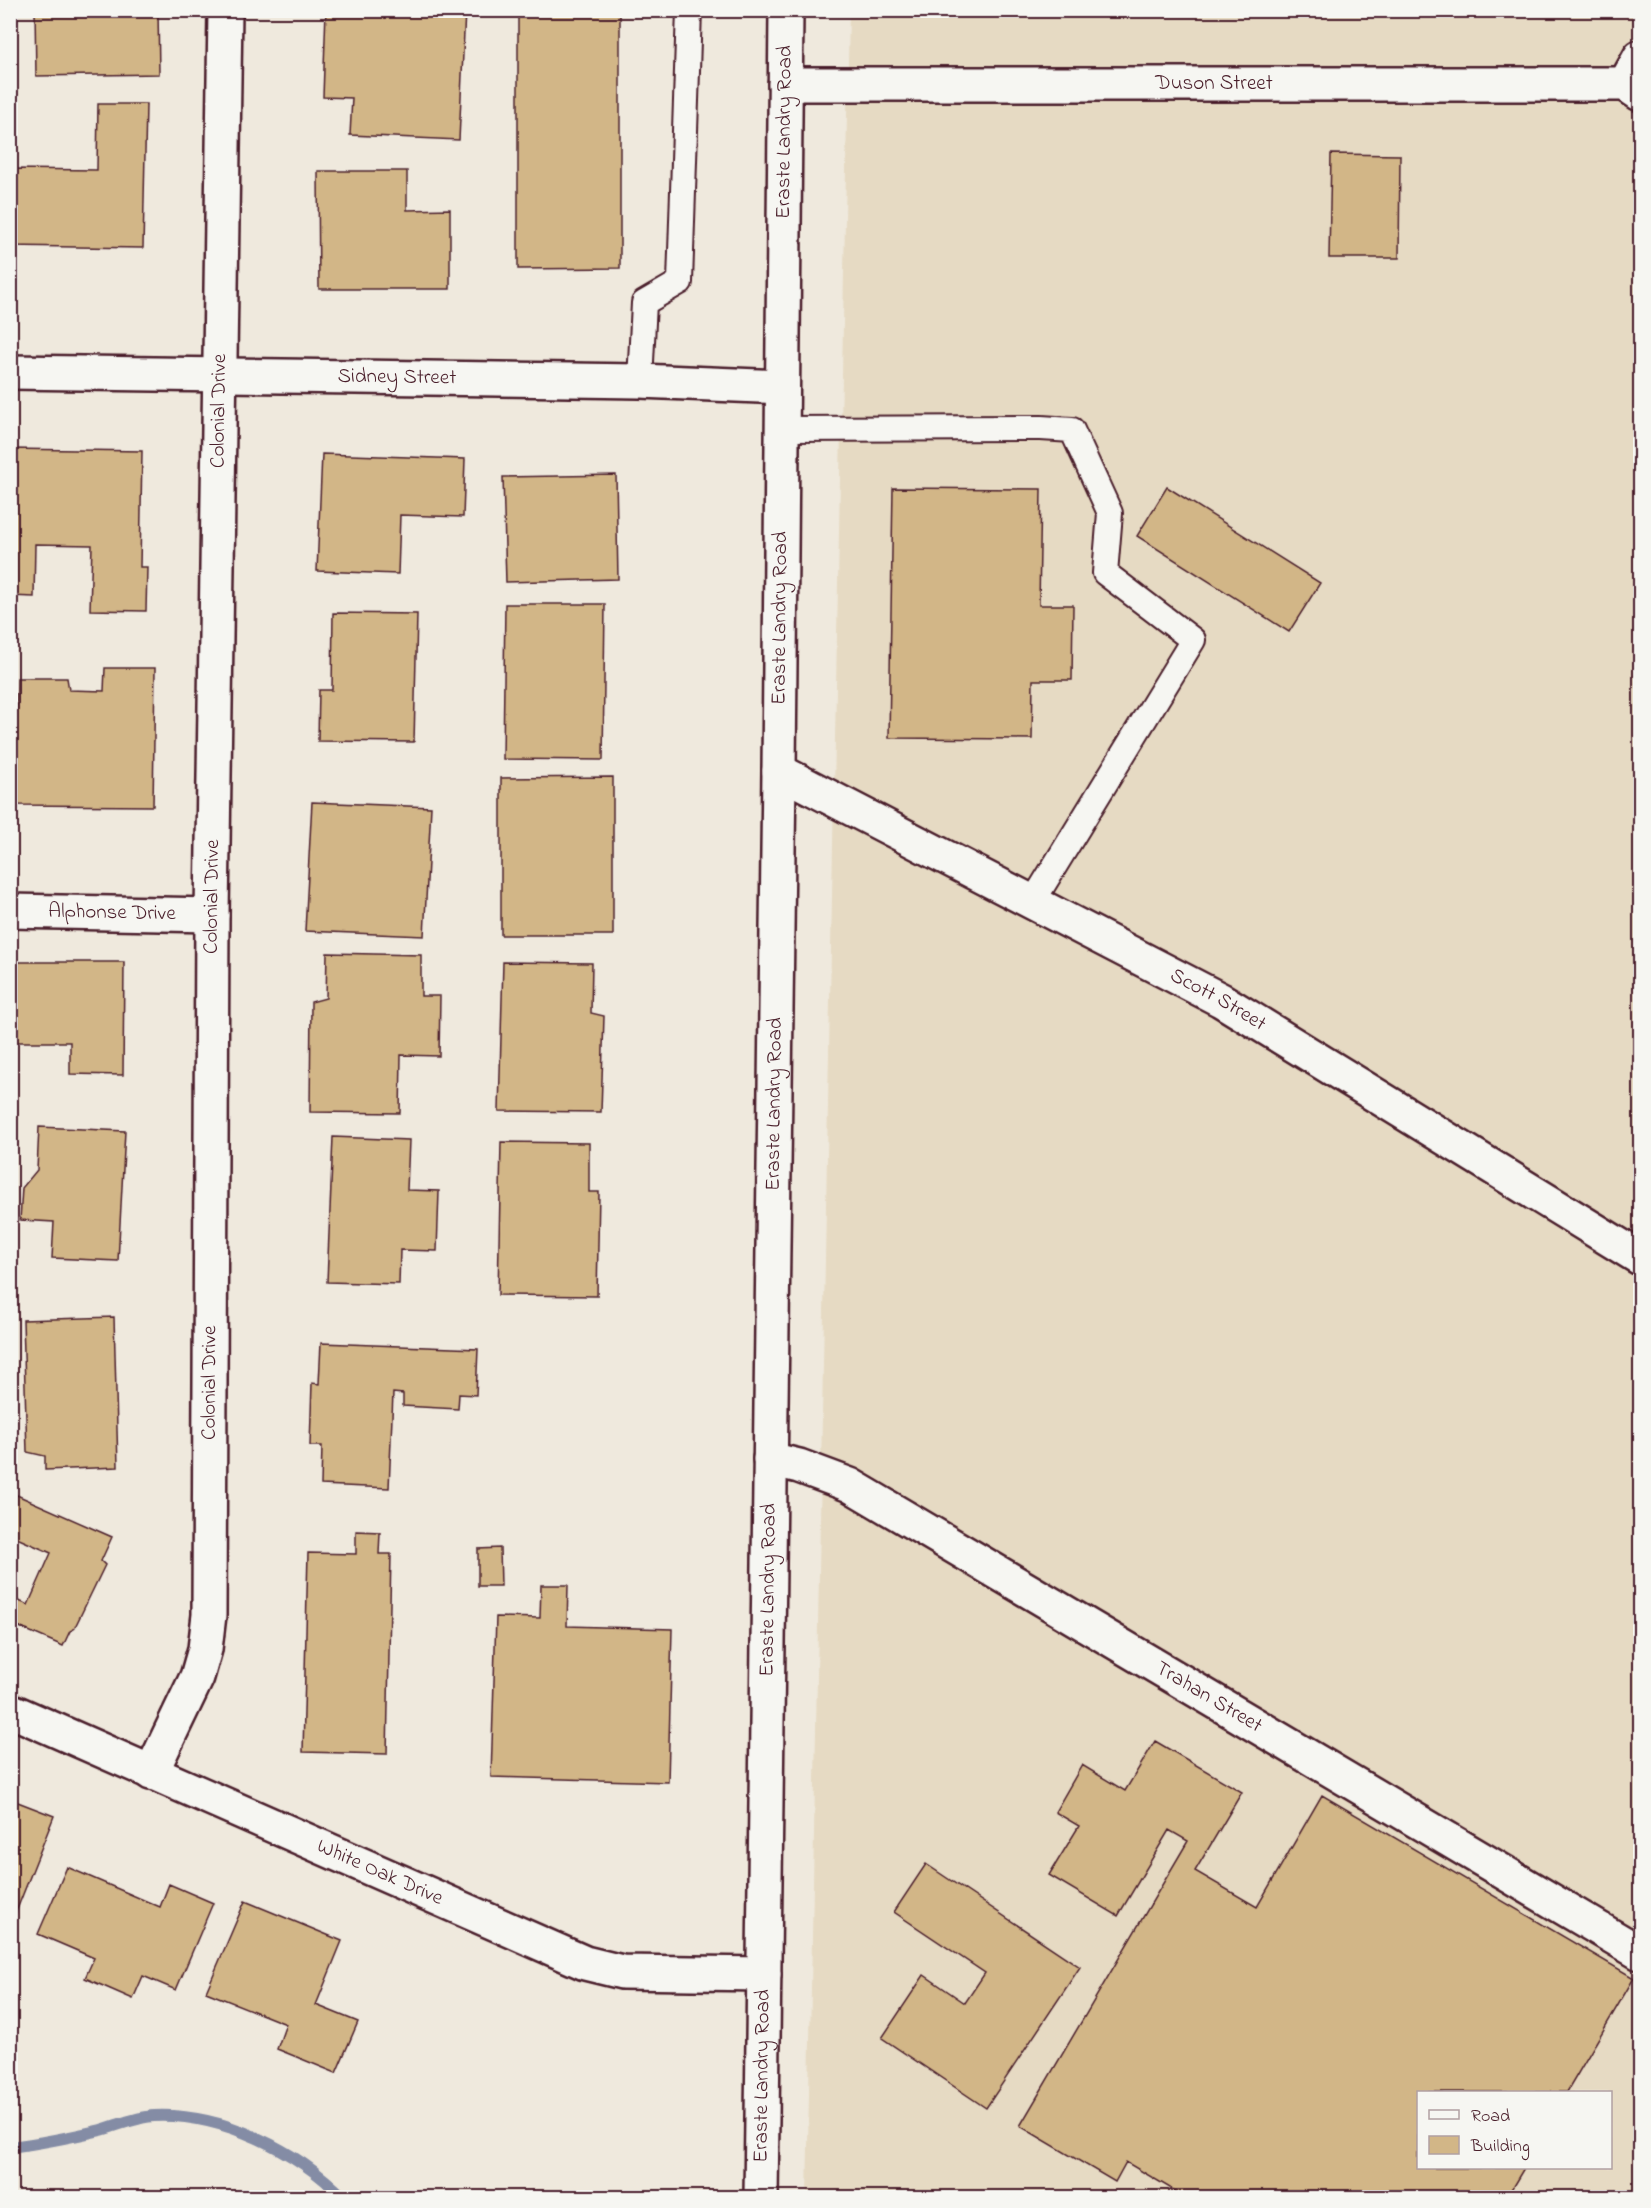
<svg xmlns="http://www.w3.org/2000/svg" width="1651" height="2208" viewBox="0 0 1651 2208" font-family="'Indie Flower',sans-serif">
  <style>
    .built { fill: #e6dac3; fill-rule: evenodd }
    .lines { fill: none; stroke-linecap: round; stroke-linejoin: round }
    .stream { stroke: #848ca5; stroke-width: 12 }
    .building { fill: #d2b687; stroke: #4a1f2b; stroke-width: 1.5 }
    .service-casing { stroke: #4a1f2b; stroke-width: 28 }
    .minor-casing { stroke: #4a1f2b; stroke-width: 38 }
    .tertiary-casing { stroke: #4a1f2b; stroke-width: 38 }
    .service { stroke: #f6f6f2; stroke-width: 24 }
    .minor { stroke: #f6f6f2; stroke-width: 33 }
    .tertiary { stroke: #f6f6f2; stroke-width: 33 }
    .labels { text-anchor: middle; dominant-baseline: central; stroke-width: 5; stroke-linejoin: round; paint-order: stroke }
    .street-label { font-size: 21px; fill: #4a1f2b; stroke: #f6f6f2 }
  </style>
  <rect width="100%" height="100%" fill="#efe9dd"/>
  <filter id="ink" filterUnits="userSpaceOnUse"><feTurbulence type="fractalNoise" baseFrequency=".0167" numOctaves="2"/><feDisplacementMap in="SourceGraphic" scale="12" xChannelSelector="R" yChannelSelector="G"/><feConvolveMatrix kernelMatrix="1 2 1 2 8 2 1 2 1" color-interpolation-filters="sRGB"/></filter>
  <g filter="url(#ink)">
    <path class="built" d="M849,11H1640V2197H807ZM1418,2092H1610V2168H1418Z"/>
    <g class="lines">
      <path class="stream" d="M10,2147C42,2143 71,2137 101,2130C118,2125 137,2117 154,2116C222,2113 297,2150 344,2198"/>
    </g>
    <path class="building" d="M35,10H158L159,74L36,76Z
      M326,10H465L459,140L350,135L352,98L323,97Z
      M518,10H620V268L518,269Z
      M98,104H146L143,248L10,246V169L97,170Z
      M1331,154L1400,155L1399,258H1329Z
      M318,171H407V210L450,209V289H319Z
      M10,449L142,451L140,567H147L146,611L90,610L92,545L35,544L34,597L10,596Z
      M322,454L465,459L463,517L400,515L398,574L317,571Z
      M616,475L618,579L506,582L503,477Z
      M1167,487L1320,583L1289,632L1137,536Z
      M893,488L1041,489L1039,605H1073L1072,680H1033L1032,739L889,738Z
      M505,604H605L603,760L503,759Z
      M333,613L417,614L414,742L318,741L319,690H332Z
      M105,668H155L153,806L15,805L17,678H67L69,690L104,691Z
      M613,777V935H501V778Z
      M312,802L431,807L424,936L305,931Z
      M327,953L421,955V996H440L439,1056L401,1055L400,1113L310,1112L311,1002L326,998Z
      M10,962H124L123,1075L70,1074V1042H10Z
      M503,962L592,963L591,1013L604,1016L601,1112L499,1111Z
      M39,1127L125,1131L118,1261L52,1258L54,1222L20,1220L22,1188L37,1170Z
      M333,1137L409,1140L407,1190L439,1191L437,1251L400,1250L399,1284L327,1282Z
      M501,1142L589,1143V1192H599L597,1296L498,1295Z
      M114,1317L118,1467L45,1470V1456L27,1452L23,1320Z
      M321,1343L478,1349L476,1395L459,1394L458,1409L403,1406V1394L393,1393L389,1488L321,1485L322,1446H310L312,1383L319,1384Z
      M10,1492L112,1537L101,1561L105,1565L74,1629L70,1631L63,1646L10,1623V1597L28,1605L51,1553L10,1535Z
      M356,1531L380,1532L379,1554H391L387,1754L303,1752L308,1553L356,1554Z
      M500,1548L501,1586H478V1549Z
      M541,1585H568L567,1626L672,1629L668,1782L491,1777L496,1617L540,1618Z
      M1155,1741L1242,1792L1195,1871L1257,1907L1322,1795L1634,1978L1567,2092H1418V2168H1524L1506,2198H1477L1467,2191L1463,2198H1187L1126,2162L1115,2182L1020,2126L1188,1841L1169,1830L1118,1916L1049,1875L1079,1826L1055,1812L1082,1765L1125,1791Z
      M10,1799L54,1816L10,1927Z
      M926,1864L1080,1967L986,2108L882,2038L924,1975L965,2003L985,1973L894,1912Z
      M67,1867L160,1907L169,1884L213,1903L176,1990L143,1976L133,1999L85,1978L94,1958L38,1934Z
      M245,1901L342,1941L316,2005L358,2022L336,2073L277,2049L286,2024L206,1992Z"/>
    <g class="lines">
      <defs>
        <path id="service" d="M640,381L644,303L680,282L689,10
          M782,429L1041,428L1072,430L1110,513L1105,573L1193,640L1032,903"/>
        <g id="minor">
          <path id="s1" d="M785,84H1625L1640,94"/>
          <path d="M1625,84L1640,57"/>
          <path id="s2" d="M10,372L640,381L782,387"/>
          <path id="s3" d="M779,771L1221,1000L1640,1258"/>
          <path id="s4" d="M10,911L212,915"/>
          <path id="s5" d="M770,1459L799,1466L850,1485L1640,1953"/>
          <path id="s6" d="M10,1710L585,1963L622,1972L764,1974"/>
          <path id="s7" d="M151,1773L197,1677L205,1649L209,1615L212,915L225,10"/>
        </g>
        <g id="tertiary">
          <path id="s8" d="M761,2198L779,771L786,10"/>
        </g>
      </defs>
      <use href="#service" class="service-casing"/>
      <use href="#minor" class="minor-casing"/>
      <use href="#tertiary" class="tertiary-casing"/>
      <use href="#service" class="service"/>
      <use href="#minor" class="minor"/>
      <use href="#tertiary" class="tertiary"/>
    </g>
  </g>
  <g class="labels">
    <g class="street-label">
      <text stroke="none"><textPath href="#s1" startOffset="429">Duson Street</textPath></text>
      <text stroke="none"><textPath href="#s8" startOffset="2066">Eraste Landry Road</textPath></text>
      <text stroke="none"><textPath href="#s2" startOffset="387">Sidney Street</textPath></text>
      <text stroke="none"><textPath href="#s7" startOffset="1374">Colonial Drive</textPath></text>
      <text stroke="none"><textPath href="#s8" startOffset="1580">Eraste Landry Road</textPath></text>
      <text stroke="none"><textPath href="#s7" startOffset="888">Colonial Drive</textPath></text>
      <text stroke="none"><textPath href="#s4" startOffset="102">Alphonse Drive</textPath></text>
      <text stroke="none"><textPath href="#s3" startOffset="495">Scott Street</textPath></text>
      <text stroke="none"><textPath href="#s8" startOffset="1094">Eraste Landry Road</textPath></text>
      <text stroke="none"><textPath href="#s7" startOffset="402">Colonial Drive</textPath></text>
      <text stroke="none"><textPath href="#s8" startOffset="608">Eraste Landry Road</textPath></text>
      <text stroke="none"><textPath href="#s5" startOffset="501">Trahan Street</textPath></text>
      <text stroke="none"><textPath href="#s6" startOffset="404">White Oak Drive</textPath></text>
      <text stroke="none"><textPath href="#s8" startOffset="122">Eraste Landry Road</textPath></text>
    </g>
  </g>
  <rect width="1651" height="2208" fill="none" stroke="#f6f6f2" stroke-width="36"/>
  <rect x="18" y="18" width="1615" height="2172" fill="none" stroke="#4a1f2b" stroke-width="2" filter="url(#ink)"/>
  <rect x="1417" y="2091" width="195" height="78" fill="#f6f6f2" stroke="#b1a0a2" stroke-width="1.5"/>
  <rect x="1429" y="2110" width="30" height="9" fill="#f6f6f2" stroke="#b1a0a2" stroke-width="1.5"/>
  <text x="1471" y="2121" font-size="18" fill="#4a1f2b">Road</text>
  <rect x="1429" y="2136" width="30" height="18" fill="#d2b687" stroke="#b1a0a2" stroke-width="1.5"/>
  <text x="1471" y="2151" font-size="18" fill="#4a1f2b">Building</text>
</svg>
